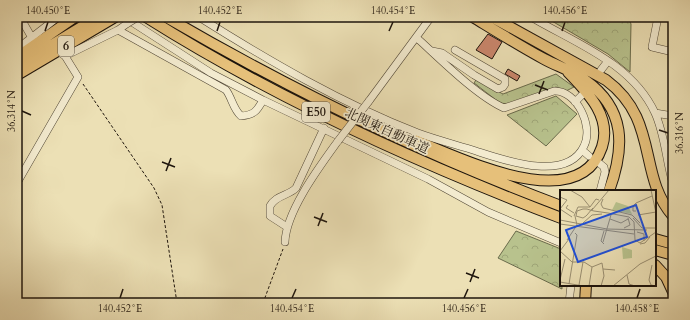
<svg xmlns="http://www.w3.org/2000/svg" width="690" height="320" viewBox="0 0 690 320" font-family="Cardo,'Noto Serif JP',serif">
  <style>
    .forest { fill: url(#forest-crowns); stroke: #6a6b4c }
    .building { fill: #ca866c; stroke: #1d140c }
    .lines { fill: none; stroke-linecap: round; stroke-linejoin: round }
    .minor-casing { stroke: #514736; stroke-width: 8 }
    .highway-casing { stroke: #1d140c; stroke-width: 12 }
    .path { stroke: #1d140c; stroke-width: 1; stroke-dasharray: 3 2; stroke-linecap: butt }
    .minor { stroke: #f3ebcf; stroke-width: 7 }
    .highway { stroke: #e6c07a; stroke-width: 10 }
    .minor-bridge-casing { stroke: #514736; stroke-width: 8; stroke-linecap: butt }
    .path-bridge { stroke: #1d140c; stroke-width: 1; stroke-dasharray: 3 2; stroke-linecap: butt }
    .minor-bridge { stroke: #f3ebcf; stroke-width: 7 }
    .ticks { fill: none; stroke: #1d140c; stroke-width: 1.5 }
    .labels { text-anchor: middle; dominant-baseline: central; stroke-width: 3.5; stroke-linejoin: round; paint-order: stroke }
    .shield { fill: #f3ebcf; stroke: #5d5446; stroke-width: 1 }
    .shield-label { font-size: 12px; font-weight: bold; fill: #1d140c }
    .street-label { font-size: 13px; fill: #1d140c; stroke: #f3ebcf }
    .inset-road { fill: none; stroke: #998e71; stroke-width: 1 }
    .view { fill: #1d4ed8; fill-opacity: 0.15; stroke: #1d4ed8; stroke-width: 2 }
    .inset-edge { fill: none; stroke: #1d140c; stroke-width: 2 }
    .neatline { fill: none; stroke: #1d140c; stroke-width: 1.5 }
    .ticks-label { font-size: 10px; text-anchor: middle; fill: #1d140c }
  </style>
  <defs>
    <pattern id="forest-crowns" width="20" height="18" patternUnits="userSpaceOnUse"><rect width="20" height="18" fill="#b8c28d"/><path d="M2 6a3 3 0 1 1 6 0M12 15a3 3 0 1 1 6 0" fill="none" stroke="#9ea678"/></pattern>
  </defs>
  <rect width="100%" height="100%" fill="#ece0b5"/>
  <filter id="stains"><feTurbulence type="fractalNoise" baseFrequency=".005" numOctaves="4"/><feColorMatrix values="0 0 0 0 .2 0 0 0 0 .09 0 0 0 0 .02 0 0 0 .5 -.17"/></filter>
  <radialGradient id="worn" r=".72"><stop offset=".6" stop-color="#630" stop-opacity="0"/><stop offset="1" stop-color="#630" stop-opacity=".3"/></radialGradient>
  <path class="forest" d="M545,17H628L631,24L630,72L608,54Z
    M556,74L574,87L566,91L556,87L508,104L500,103L474,83L476,80L503,94Z
    M556,96L577,114L546,146L507,115Z
    M516,231L561,249L562,289L498,258Z"/>
  <path class="building" d="M488,34L502,42L492,59L476,50Z
    M508,69L520,76L517,81L505,74Z"/>
  <g class="lines">
    <defs>
      <path id="minor" d="M20,17L32,38
        M124,17L211,73L263,100L428,179L488,212L561,243
        M199,17C269,61 341,103 418,133C437,140 457,145 476,151C504,160 567,183 584,146C594,127 577,90 554,91L504,108C477,96 440,59 417,38
        M531,17C575,43 632,63 655,113C665,135 666,161 673,184
        M658,17L652,47L673,52
        M118,30L226,90C232,98 233,109 241,116C254,115 257,111 263,100
        M17,49L58,17
        M432,51L442,53L474,75L498,89L503,87L505,84V79L455,50
        M62,54L65,56L118,30L128,23
        M601,70L608,61
        M369,101L431,17
        M575,102L582,95
        M655,113L673,116
        M582,150L589,156
        M599,163L604,167L605,172L600,191
        M17,183L78,77L65,56
        M287,227L270,216V206C276,195 288,196 296,188L324,128
        M285,242C286,211 320,166 338,141
        M569,303L571,285"/>
      <path id="highway" d="M146,17C276,99 417,163 561,218
        M166,17C295,92 422,154 561,206
        M473,17C496,31 520,46 544,59C557,66 573,71 585,80C626,109 625,147 609,191
        M492,17L606,80C660,120 637,175 673,216
        M17,57L75,17
        M17,66L98,17
        M17,75L115,17
        M414,140C459,157 578,218 602,147C612,116 587,92 568,72
        M655,239L673,244
        M655,250L673,255
        M655,265L666,277L673,292
        M585,303L586,285"/>
    </defs>
    <use href="#minor" class="minor-casing"/>
    <use href="#highway" class="highway-casing"/>
    <path class="path" d="M83,84L154,188L162,205L177,303
      M263,303L283,249"/>
    <use href="#minor" class="minor"/>
    <use href="#highway" class="highway"/>
    <defs>
      <path id="minor-bridge" d="M128,23L138,17
        M338,141L369,101"/>
    </defs>
    <use href="#minor-bridge" class="minor-bridge-casing"/>
    <path class="path-bridge" d="M70,17L73,22"/>
    <use href="#minor-bridge" class="minor-bridge"/>
  </g>
  <path class="ticks" d="M45,31L48,22M217,31L220,22M389,31L393,22M562,31L565,22M535,85L548,90M539,94L544,81M22,111L31,115M659,130L668,133M162,162L175,167M166,171L171,158M314,217L327,222M318,226L323,213M466,273L479,278M470,282L475,269M120,298L123,289M292,298L296,289M464,298L468,289M637,298L640,289"/>
  <g class="labels">
    <g class="shield">
      <rect x="58" y="36" width="16" height="20" rx="3"/>
      <rect x="302" y="102" width="28" height="20" rx="3"/>
    </g>
    <g class="shield-label">
      <text x="66" y="46">6</text>
      <text x="316" y="112">E50</text>
    </g>
    <g class="street-label">
      <text transform="translate(387 131) rotate(25)">北関東自動車道</text>
    </g>
  </g>
  <g transform="translate(560 190)">
    <rect width="96" height="96" fill="#ece0b5"/>
    <path d="M56,12L68,16L72,24L52,20ZM62,57L72,60V68L63,69Z" fill="#b8c28d"/>
    <path class="inset-road" d="M10,0L22,7L30,17L36,9L39,10M91,0L96,23M0,7L7,10L0,19M43,9L41,14L43,18L72,25L80,33M8,15L6,18L14,23M33,18L32,19L27,25L26,26L23,28L16,26L17,21L23,19H27L30,20L34,21L48,23L69,27L74,32L75,50L80,53L96,42M0,19L12,27M32,20L49,0M76,21H73V16L76,13L92,6M78,25L96,22M14,26L18,17H30M73,28L82,38H96M50,29L61,33L68,29M0,30L47,39L87,40M23,33L32,25L42,24M0,34L74,44M64,38L70,35L68,28M44,41L41,51L44,54M77,42L84,44V51M7,50L17,35L15,26M43,52L51,25M80,54L85,53L90,47M0,61L12,72M0,61L9,49M12,72H24L32,77M92,75L89,90L91,95L96,96M32,77L42,73L44,86L41,96M43,79L55,80M67,85L69,94L75,96M0,90L5,69M0,92L23,96M9,94L17,45L15,43M19,95L23,72M29,96L32,77M53,96L80,74L96,66"/>
    <path class="view" d="M76,15L87,47L18,72L6,40Z"/>
    <rect width="96" height="96" class="inset-edge"/>
  </g>
  <rect width="690" height="320" fill="none" stroke="#ece0b5" stroke-width="44"/>
  <rect x="22" y="22" width="646" height="276" class="neatline"/>
  <g class="ticks-label">
    <text x="48" y="14">140.450°E</text>
    <text x="220" y="14">140.452°E</text>
    <text x="393" y="14">140.454°E</text>
    <text x="565" y="14">140.456°E</text>
    <text transform="translate(11 111) rotate(-90)" y="4">36.314°N</text>
    <text transform="translate(679 133) rotate(-90)" y="4">36.316°N</text>
    <text x="120" y="312">140.452°E</text>
    <text x="292" y="312">140.454°E</text>
    <text x="464" y="312">140.456°E</text>
    <text x="637" y="312">140.458°E</text>
  </g>
  <rect width="100%" height="100%" filter="url(#stains)"/>
  <rect width="100%" height="100%" fill="url(#worn)"/>
</svg>
